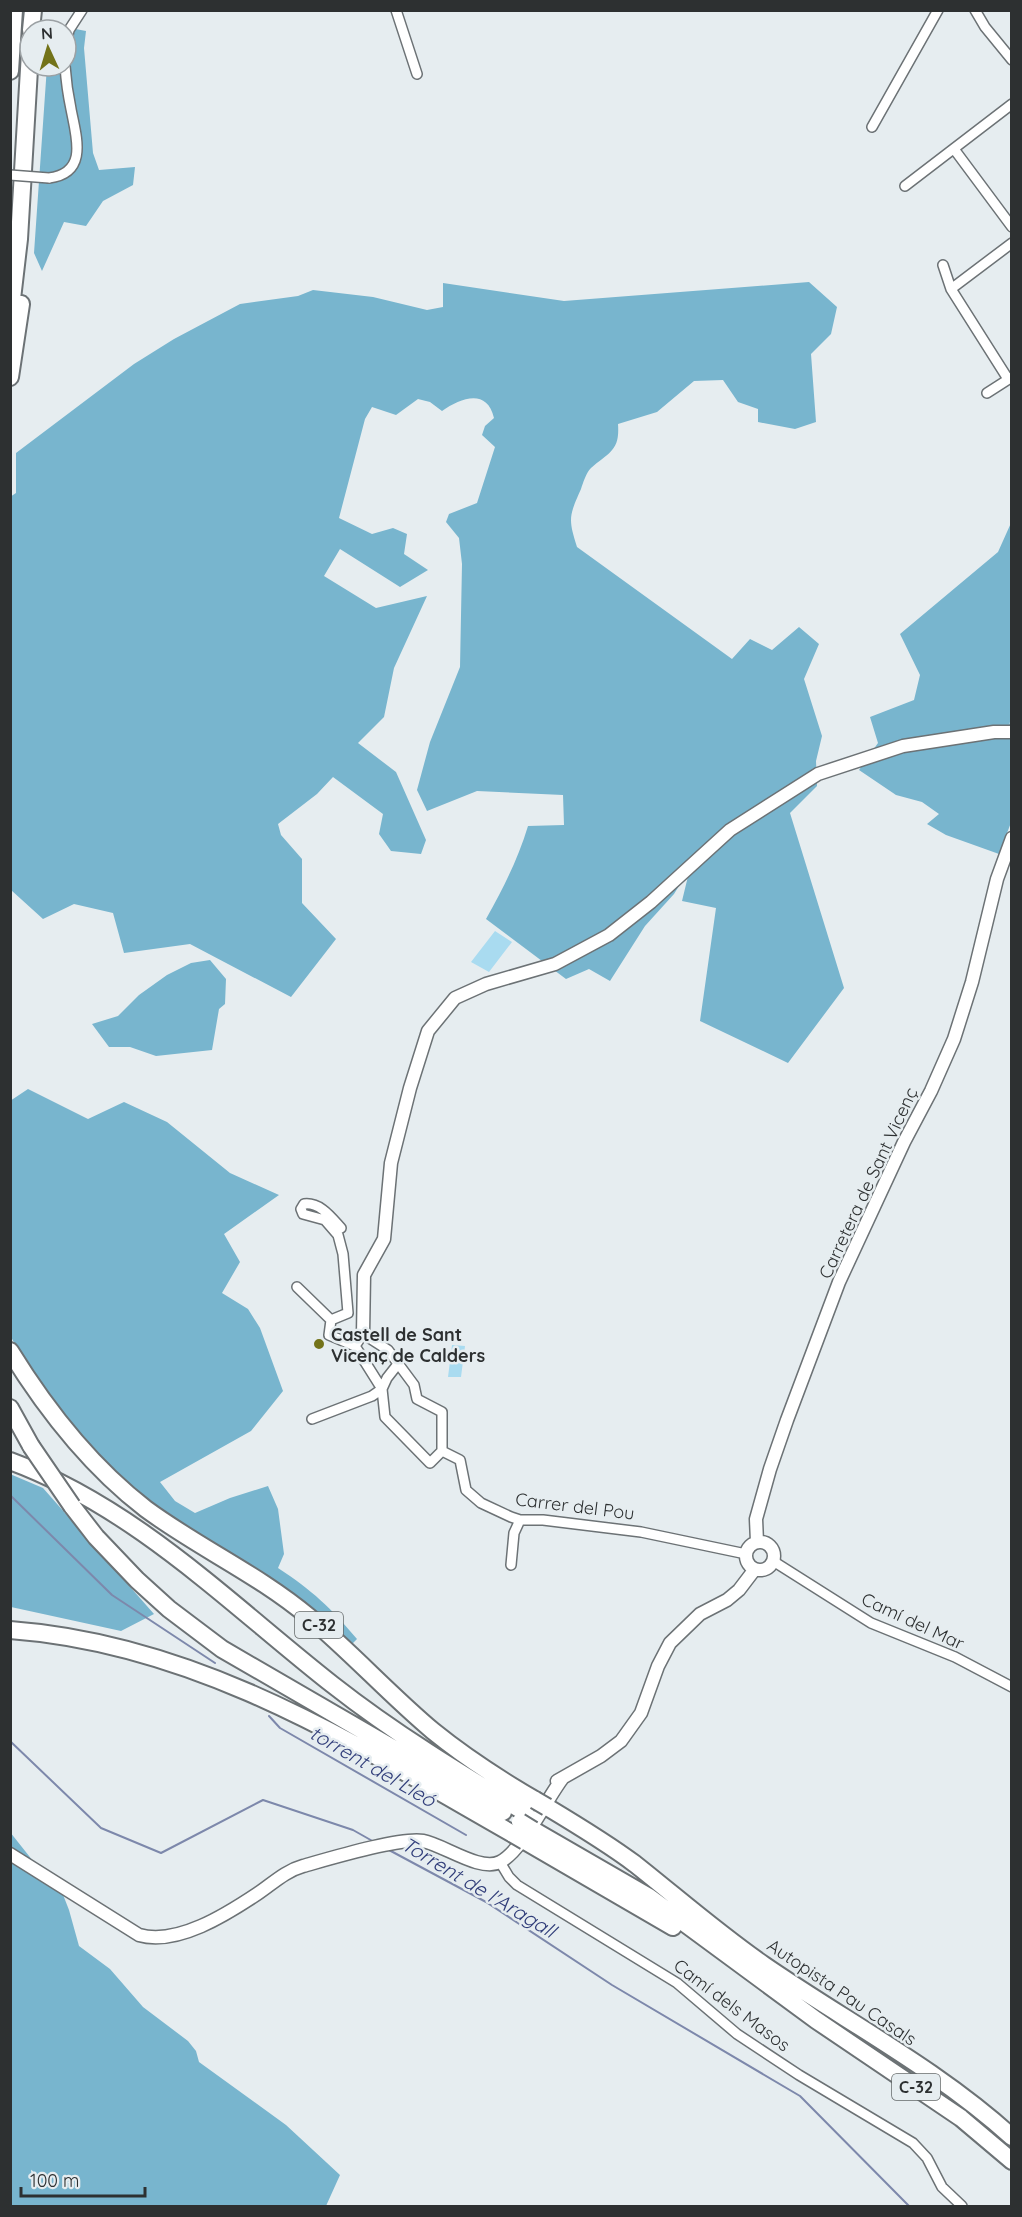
<svg xmlns="http://www.w3.org/2000/svg" width="1022" height="2217" viewBox="0 0 1022 2217" font-family="Quicksand,sans-serif">
  <style>
    .green { fill: #a9dbf0 }
    .forest { fill: #78b5ce }
    .lines { fill: none; stroke-linecap: round; stroke-linejoin: round }
    .stream { stroke: #7d88ab; stroke-width: 2 }
    .minor-casing { stroke: #6c7275; stroke-width: 12 }
    .tertiary-casing { stroke: #6c7275; stroke-width: 15 }
    .motorway-casing { stroke: #6c7275; stroke-width: 20 }
    .minor { stroke: #fff; stroke-width: 9 }
    .tertiary { stroke: #fff; stroke-width: 12 }
    .motorway { stroke: #fff; stroke-width: 16 }
    .minor-bridge-casing { stroke: #6c7275; stroke-width: 12; stroke-linecap: butt }
    .motorway-bridge-casing { stroke: #6c7275; stroke-width: 20; stroke-linecap: butt }
    .minor-bridge { stroke: #fff; stroke-width: 9 }
    .motorway-bridge { stroke: #fff; stroke-width: 16 }
    .poi-dot { fill: #737319; stroke: #e6edf0; stroke-width: 2 }
    .labels { text-anchor: middle; dominant-baseline: central; stroke-width: 5; stroke-linejoin: round; paint-order: stroke }
    .shield { fill: #e6edf0; stroke: #64696a; stroke-width: 1.5 }
    .shield-label { font-size: 16px; font-weight: bold; fill: #2d3031 }
    .street-label { font-size: 18px; fill: #2d3031; stroke: #e6edf0 }
    .poi-label { font-size: 18px; font-weight: bold; fill: #2d3031; stroke: #e6edf0; text-anchor: start }
    .water-label { font-size: 20px; font-style: italic; fill: #313e7a; stroke: #e6edf0 }
  </style>
  <rect width="100%" height="100%" fill="#e6edf0"/>
  <path class="green" d="M495,931L512,942L489,972L471,962Z
    M452,1345L465,1346L461,1377H448Z"/>
  <path class="forest" d="M65,27L86,31L84,48L93,153L99,170L135,167L133,185L103,201L86,226L64,222L42,271L34,253L47,66H66V30H62Z
    M809,282L837,307L831,334L811,354L816,422L795,429L758,422V409L738,402L723,380L694,381L657,412L618,424C620,451 609,452 591,468C586,473 583,483 581,489C569,516 568,519 577,547L732,659L750,639L772,650L799,627L819,644L804,679L822,736L816,761L817,786L790,813L844,988L788,1063L700,1021L716,908L682,901L690,868L674,894L645,926L610,981L589,969L566,979L486,919C503,889 518,859 528,826L564,825L563,795L477,791L427,811L417,790L430,742L460,667L462,564L459,538L446,522L449,514L477,503L495,447L482,435L485,426L494,418C487,388 461,398 442,411L430,402L418,399L396,415L372,407L365,419L339,518L372,534L393,528L407,534L404,554L428,570L400,587L340,549L324,576L376,608L427,596L394,668L384,717L358,743L396,772L426,840L421,854L391,851L379,834L383,814L333,777L317,794L278,824L281,835L302,859V903L336,939L291,997L190,944L124,953L113,913L74,904L43,919L11,890L10,497L16,493V453L134,364L174,339L240,304L298,296L313,290L373,297L427,310L443,307V283L564,301Z
    M1011,523L1012,722L1009,723L1012,725V820L999,854L946,835L927,824L939,814L922,802L896,795L859,770L878,743L870,717L914,700L920,675L900,634L998,552Z
    M210,960L226,979L225,1004L219,1009L212,1050L156,1056L130,1047H109L92,1024L118,1016L139,995L167,975L191,963Z
    M28,1089L88,1119L124,1102L167,1122L230,1173L279,1195L224,1234L240,1262L222,1293L248,1309L260,1328L283,1391L251,1431L160,1482L175,1501L195,1513L230,1498L268,1486L278,1509L284,1554L278,1568C313,1591 330,1607 357,1639L351,1645L301,1600L159,1511L85,1442L32,1375L11,1337L10,1101Z
    M10,1474L43,1488L154,1614L121,1631L11,1607Z
    M10,1832L33,1861L60,1887L69,1910L79,1946L110,1969L143,2007L188,2041L196,2051L199,2062L286,2125L340,2175L326,2206H11Z"/>
  <g class="lines">
    <path class="stream" d="M10,1495L112,1595L215,1663
      M269,1716L280,1728L466,1835
      M10,1741L101,1828L161,1853L263,1800L353,1830L376,1843
      M389,1850L486,1902L612,1985L800,2096L909,2206"/>
    <defs>
      <path id="minor" d="M396,10L417,74
        M975,10L985,27L1012,60
        M66,45L69,30L82,10
        M872,127L938,10
        M954,149L1012,227
        M49,178C89,173 76,136 71,109C68,95 66,80 65,66
        M905,186L1012,104
        M943,265L951,289L1008,379
        M951,289L1012,243
        M987,393L1012,377
        M297,1287L331,1320
        M331,1320L348,1313L343,1254L338,1235L325,1220L303,1214L301,1209L304,1204C320,1202 331,1217 341,1228
        M331,1320L329,1335L355,1346
        M355,1346L363,1334L388,1350L414,1385L417,1399L442,1412V1451
        M355,1346L382,1389L385,1417L430,1463L442,1451
        M382,1389L387,1378L398,1364
        M312,1419L372,1396L382,1389
        M442,1451L460,1460L466,1490L481,1503L511,1517L520,1520H543L641,1532L746,1554
        M773,1561L871,1623L955,1657L1012,1687
        M511,1565L514,1533L520,1520
        M500,1862L509,1877L517,1885L677,1983L737,2034L799,2075L913,2143L927,2158L942,2187L962,2206"/>
      <path id="tertiary" d="M363,1334L364,1275L384,1239L391,1163L410,1088L428,1031L455,998L486,984L555,964L609,935L651,902L730,830L818,774L903,746L994,732H1012
        M757,1542L756,1519L770,1469L787,1420L839,1282L904,1142L931,1091L954,1039L972,982L997,879L1012,838
        M746 1556a14 14 0 1 1 28 0a14 14 0 1 1-28 0Z
        M557,1781L601,1756L621,1741L641,1713L658,1666L670,1643L700,1614L727,1600L739,1590L755,1569
        M10,1854L139,1935C177,1946 227,1914 257,1894C272,1884 285,1871 303,1866C328,1859 400,1837 423,1841C444,1845 480,1872 500,1862C522,1851 546,1800 562,1779"/>
      <path id="motorway" d="M31,30L33,10
        M10,71L14,10
        M10,316L19,239L30,52
        M10,377L21,304
        M10,1351C47,1411 90,1466 146,1509C199,1548 259,1575 309,1617C352,1653 390,1695 433,1731C465,1757 499,1779 535,1800
        M10,1408L31,1446
        M10,1461C135,1507 231,1605 333,1685C394,1733 460,1773 526,1813
        M72,1506L96,1537L137,1580L169,1609L222,1649L503,1812
        M10,1630C199,1644 353,1743 513,1834
        M547,1807C577,1825 607,1843 635,1864C678,1898 719,1934 764,1965C847,2022 937,2069 1012,2137
        M533,1830L649,1897L816,2020L961,2118L1012,2161
        M525,1841L673,1927"/>
    </defs>
    <use href="#minor" class="minor-casing"/>
    <use href="#tertiary" class="tertiary-casing"/>
    <use href="#motorway" class="motorway-casing"/>
    <use href="#minor" class="minor"/>
    <use href="#tertiary" class="tertiary"/>
    <use href="#motorway" class="motorway"/>
    <defs>
      <path id="minor-bridge" d="M10,175L49,178"/>
      <path id="motorway-bridge" d="M31,1446L72,1506
        M535,1800L547,1807
        M520,1822L533,1830
        M513,1834L525,1841"/>
    </defs>
    <use href="#minor-bridge" class="minor-bridge-casing"/>
    <use href="#motorway-bridge" class="motorway-bridge-casing"/>
    <use href="#minor-bridge" class="minor-bridge"/>
    <use href="#motorway-bridge" class="motorway-bridge"/>
  </g>
  <circle class="poi-dot" cx="319" cy="1344" r="6"/>
  <g class="labels">
    <g class="shield">
      <rect x="295" y="1612" width="48" height="26" rx="4.5"/>
      <rect x="892" y="2074" width="48" height="26" rx="4.5"/>
    </g>
    <g class="shield-label">
      <text x="319" y="1625">C-32</text>
      <text x="916" y="2087">C-32</text>
    </g>
    <g class="street-label">
      <text transform="translate(868 1183) rotate(-65)">Carretera de Sant Vicenç</text>
      <text transform="translate(575 1506) rotate(7)">Carrer del Pou</text>
      <text transform="translate(913 1621) rotate(25)">Camí del Mar</text>
      <text transform="translate(842 1992) rotate(34)">Autopista Pau Casals</text>
      <text transform="translate(732 2005) rotate(37)">Camí dels Masos</text>
    </g>
    <g class="poi-label">
      <text x="331" y="1334">Castell de Sant<tspan x="331" dy="21">Vicenç de Calders</tspan></text>
    </g>
    <g class="water-label">
      <text transform="translate(373 1766) rotate(30)">torrent del Lleó</text>
      <text transform="translate(479 1887) rotate(31)">Torrent de l'Aragall</text>
    </g>
  </g>
  <rect width="1022" height="2217" fill="none" stroke="#2d3031" stroke-width="24"/>
  <g transform="translate(48 48) rotate(356)"><circle r="28" fill="#e6edf0" stroke="#9ca1a4" stroke-width="1.5"/>
  <path d="M0-4.5L10 22L0 15L-10 22Z" fill="#737319"/>
  <text y="-9" font-size="16" font-weight="bold" text-anchor="middle" fill="#2d3031">N</text>
  </g>
  <path d="M21 2187v9h124v-9" fill="none" stroke="#2d3031" stroke-width="3"/>
  <text x="30" y="2187" font-size="18" fill="#2d3031" stroke="#e6edf0" stroke-width="4.5" paint-order="stroke">100 m</text>
</svg>
